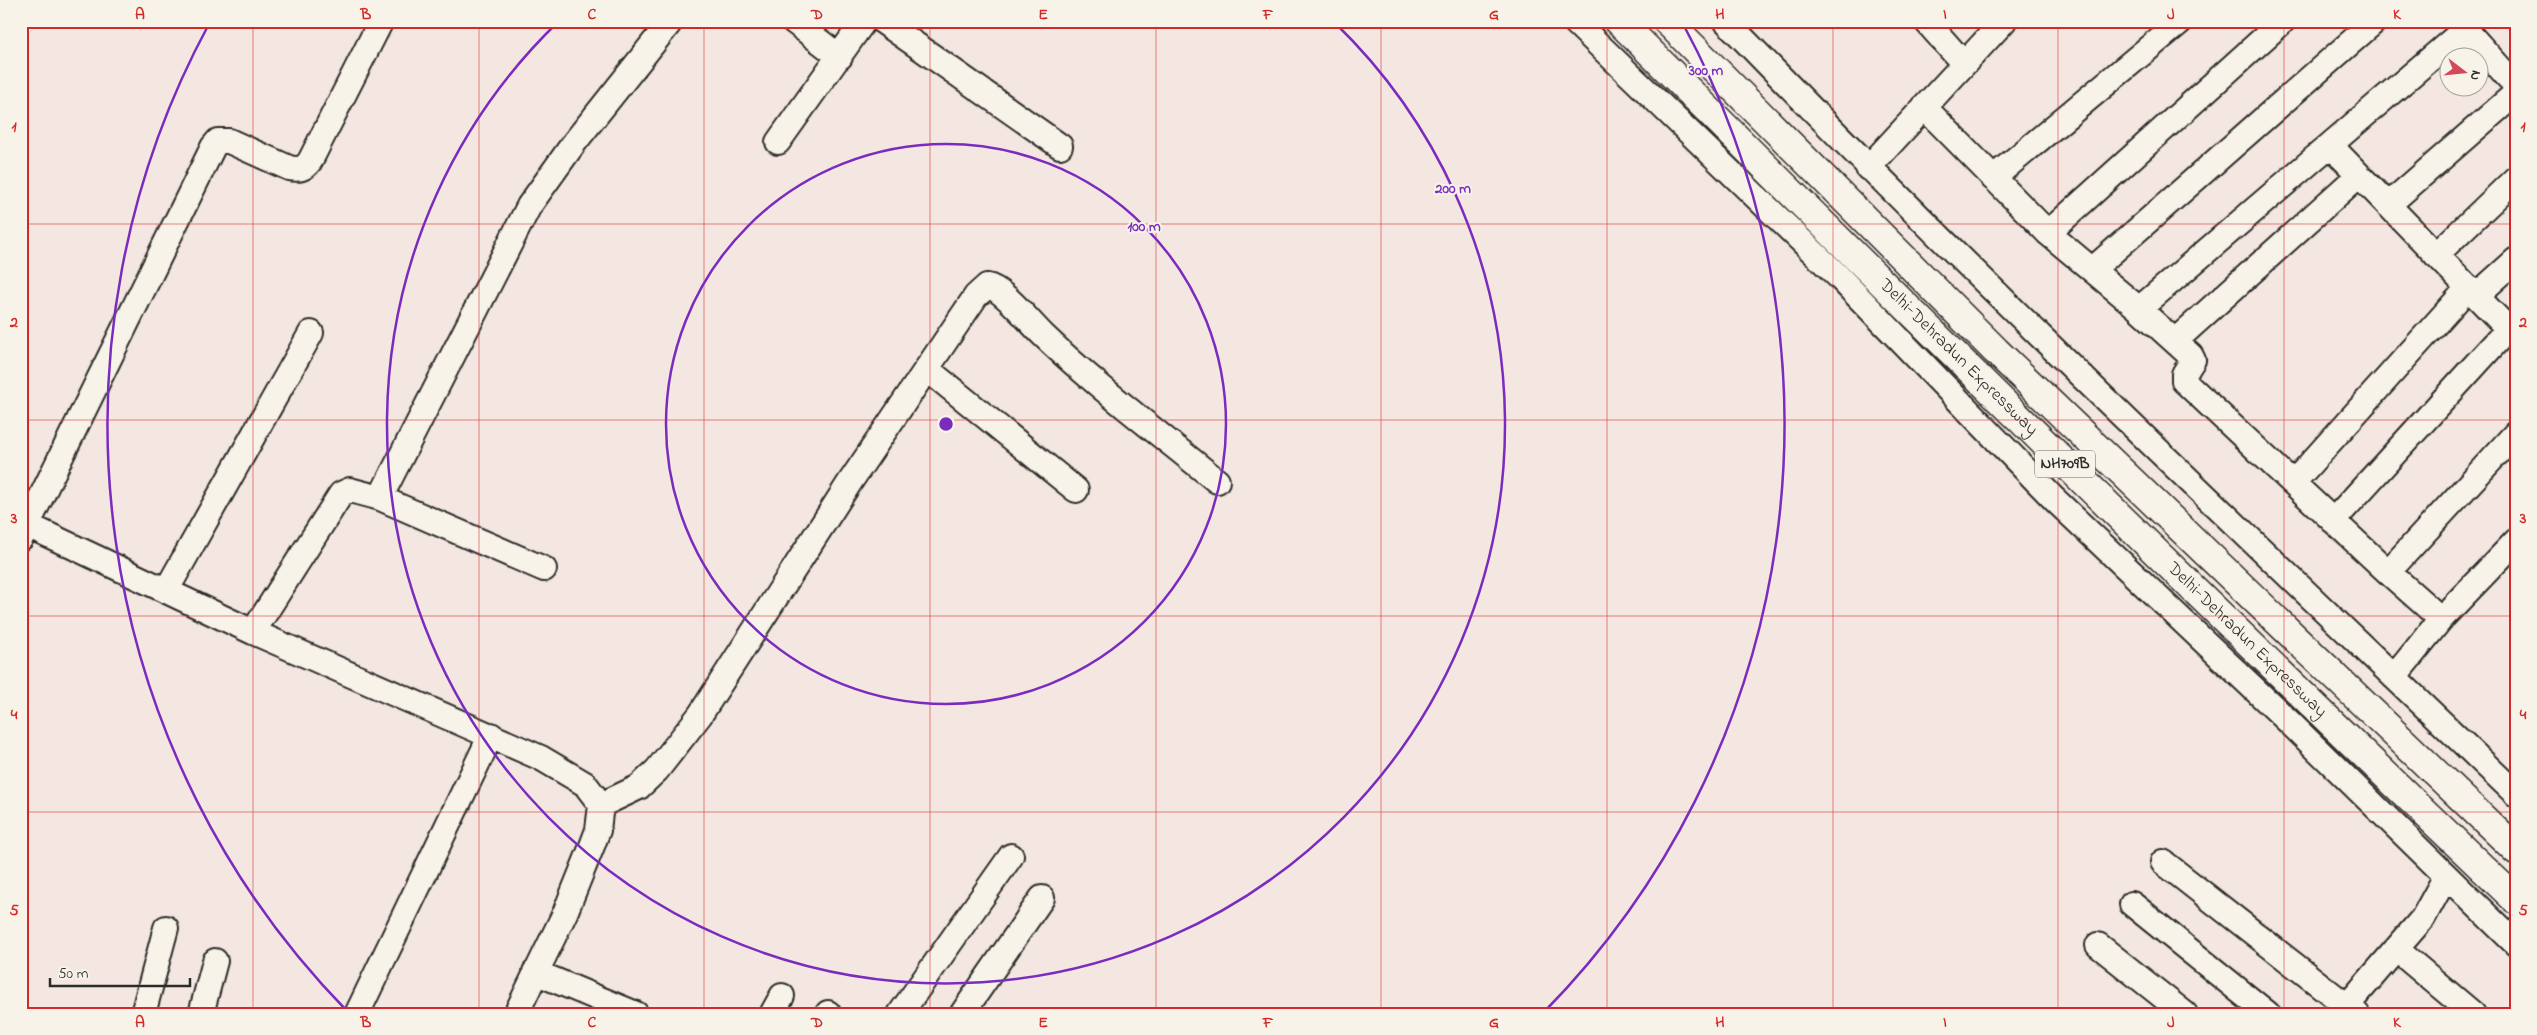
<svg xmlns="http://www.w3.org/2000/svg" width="2537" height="1035" viewBox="0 0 2537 1035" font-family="'Indie Flower',sans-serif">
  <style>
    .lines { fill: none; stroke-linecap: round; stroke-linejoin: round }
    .minor-casing { stroke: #2b2b2b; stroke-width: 28 }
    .highway-casing { stroke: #2b2b2b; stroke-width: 31 }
    .minor { stroke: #f7f3e8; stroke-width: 24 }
    .highway { stroke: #f7f3e8; stroke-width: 28 }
    .grid { fill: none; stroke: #d62828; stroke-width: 1; stroke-opacity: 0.55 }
    .ring { fill: none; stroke: #7b2cbf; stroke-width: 2.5 }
    .labels { text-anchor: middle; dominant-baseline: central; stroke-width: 4; stroke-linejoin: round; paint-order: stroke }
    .shield { fill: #f7f3e8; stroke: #686764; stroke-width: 1 }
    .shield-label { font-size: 16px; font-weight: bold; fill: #2b2b2b }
    .street-label { font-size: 18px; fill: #2b2b2b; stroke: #f7f3e8 }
    .centre { fill: #7b2cbf; stroke: #f7f3e8; stroke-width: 2.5 }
    .ring-label { font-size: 15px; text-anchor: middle; font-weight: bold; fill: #7b2cbf; stroke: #f7f3e8; stroke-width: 4; stroke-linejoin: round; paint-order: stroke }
    .neatline { fill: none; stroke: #d62828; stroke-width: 2 }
    .grid-label { font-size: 16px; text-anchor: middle; font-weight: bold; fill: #d62828 }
  </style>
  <rect width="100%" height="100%" fill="#f4e6e0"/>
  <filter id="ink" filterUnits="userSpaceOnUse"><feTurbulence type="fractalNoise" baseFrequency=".02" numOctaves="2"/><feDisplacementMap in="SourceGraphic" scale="10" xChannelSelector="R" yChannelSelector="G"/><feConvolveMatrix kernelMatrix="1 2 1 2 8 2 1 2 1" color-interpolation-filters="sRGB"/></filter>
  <g filter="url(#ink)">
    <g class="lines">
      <defs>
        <path id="minor" d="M793,21L840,57
          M882,21L1060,146
          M1574,21L1839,277L2054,499L2287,720L2516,944
          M1726,21C1982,286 2250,538 2516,794
          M1926,21L1964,64
          M2458,21L2516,86
          M1924,107L2048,233L2139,309L2191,356L2193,360L2184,374V381L2388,572L2441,619
          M778,142L864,21
          M2330,145L2516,337
          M1868,168L2004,21
          M1993,178L2181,21
          M2388,205L2516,93
          M2048,233L2283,21
          M2436,255L2516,178
          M2093,269L2375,21
          M2476,296L2516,260
          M2139,309L2465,29
          M2175,341L2359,175
          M927,369L1076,490
          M2293,483L2468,288
          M380,498L544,569
          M2333,521L2508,329
          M21,522L253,632L541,758L585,784L601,805L598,830L592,846L565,913L516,1014
          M21,538L213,147L218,141H229L289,168C299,170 304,169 310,161L381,21
          M2388,572L2516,433
          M166,591L311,333
          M253,632L341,494L350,490L380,498L529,206L574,143L671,21
          M2394,677L2441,619L2516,541
          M601,805L639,787L657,770L700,715L850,482L976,296L987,286C1003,288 1031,324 1044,336C1098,388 1159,433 1217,481
          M2163,862L2357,1014
          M2132,904L2268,1014
          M2098,945L2185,1014
          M2396,949L2473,1014
          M535,972L636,1014
          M143,1014L166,928
          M201,1014L215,961
          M357,1014L491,735
          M772,1014L782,996
          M828,1014V1013
          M900,1014L1011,856
          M962,1014L1042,898
          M2340,1014L2423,918L2446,876"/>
        <g id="highway">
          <path id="s1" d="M1619,21C1915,317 2213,611 2516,900"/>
          <path d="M1667,21L1996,351L2516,850"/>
        </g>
      </defs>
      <use href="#minor" class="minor-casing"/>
      <use href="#highway" class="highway-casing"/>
      <use href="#minor" class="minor"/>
      <use href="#highway" class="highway"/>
    </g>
  </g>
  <path class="grid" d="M253,21V1014M479,21V1014M704,21V1014M930,21V1014M1156,21V1014M1381,21V1014M1607,21V1014M1833,21V1014M2058,21V1014M2284,21V1014M21,224H2516M21,420H2516M21,616H2516M21,812H2516"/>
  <g class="ring">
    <circle cx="946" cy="424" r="280"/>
    <path d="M1334 22A559 559 0 1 1 558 22"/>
    <path d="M348 1012A839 839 0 0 1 209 24M1683 24A839 839 0 0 1 1544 1012"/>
  </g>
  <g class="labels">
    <rect class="shield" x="2035" y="450.5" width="60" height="27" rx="4"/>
    <g class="shield-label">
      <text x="2065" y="464">NH709B</text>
    </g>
    <g class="street-label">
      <text stroke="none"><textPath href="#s1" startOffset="478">Delhi-Dehradun Expressway</textPath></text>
      <text stroke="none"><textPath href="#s1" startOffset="882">Delhi-Dehradun Expressway</textPath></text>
    </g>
  </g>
  <circle cx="946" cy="424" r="8" class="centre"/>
  <g class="ring-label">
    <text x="1706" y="75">300 m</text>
    <text x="1453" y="193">200 m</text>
    <text x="1144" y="231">100 m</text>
  </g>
  <rect width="2537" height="1035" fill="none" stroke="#f7f3e8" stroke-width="55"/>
  <g transform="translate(2464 72) rotate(106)"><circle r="24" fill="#f7f3e8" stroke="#a5a39c"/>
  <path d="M0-4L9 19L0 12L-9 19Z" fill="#d1495b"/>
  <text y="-8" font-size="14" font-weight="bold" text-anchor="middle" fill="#2b2b2b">N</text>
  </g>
  <path d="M50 978v8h140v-8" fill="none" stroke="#2b2b2b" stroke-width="2.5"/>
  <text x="58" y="978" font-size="15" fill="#2b2b2b" stroke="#f7f3e8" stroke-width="4" paint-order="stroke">50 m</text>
  <rect x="28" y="28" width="2482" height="980" class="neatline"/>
  <g class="grid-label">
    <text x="140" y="19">A</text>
    <text x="366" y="19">B</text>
    <text x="592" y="19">C</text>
    <text x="817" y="19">D</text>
    <text x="1043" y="19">E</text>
    <text x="1268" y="19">F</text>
    <text x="1494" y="19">G</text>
    <text x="1720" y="19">H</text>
    <text x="1945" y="19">I</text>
    <text x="2171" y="19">J</text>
    <text x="2397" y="19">K</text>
    <text x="14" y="131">1</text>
    <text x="2523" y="131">1</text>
    <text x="14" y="327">2</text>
    <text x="2523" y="327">2</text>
    <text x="14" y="523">3</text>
    <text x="2523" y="523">3</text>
    <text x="14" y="719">4</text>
    <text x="2523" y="719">4</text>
    <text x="14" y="915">5</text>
    <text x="2523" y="915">5</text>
    <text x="140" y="1027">A</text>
    <text x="366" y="1027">B</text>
    <text x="592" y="1027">C</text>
    <text x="817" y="1027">D</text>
    <text x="1043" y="1027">E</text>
    <text x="1268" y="1027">F</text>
    <text x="1494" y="1027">G</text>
    <text x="1720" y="1027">H</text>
    <text x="1945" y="1027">I</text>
    <text x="2171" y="1027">J</text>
    <text x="2397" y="1027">K</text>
  </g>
</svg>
